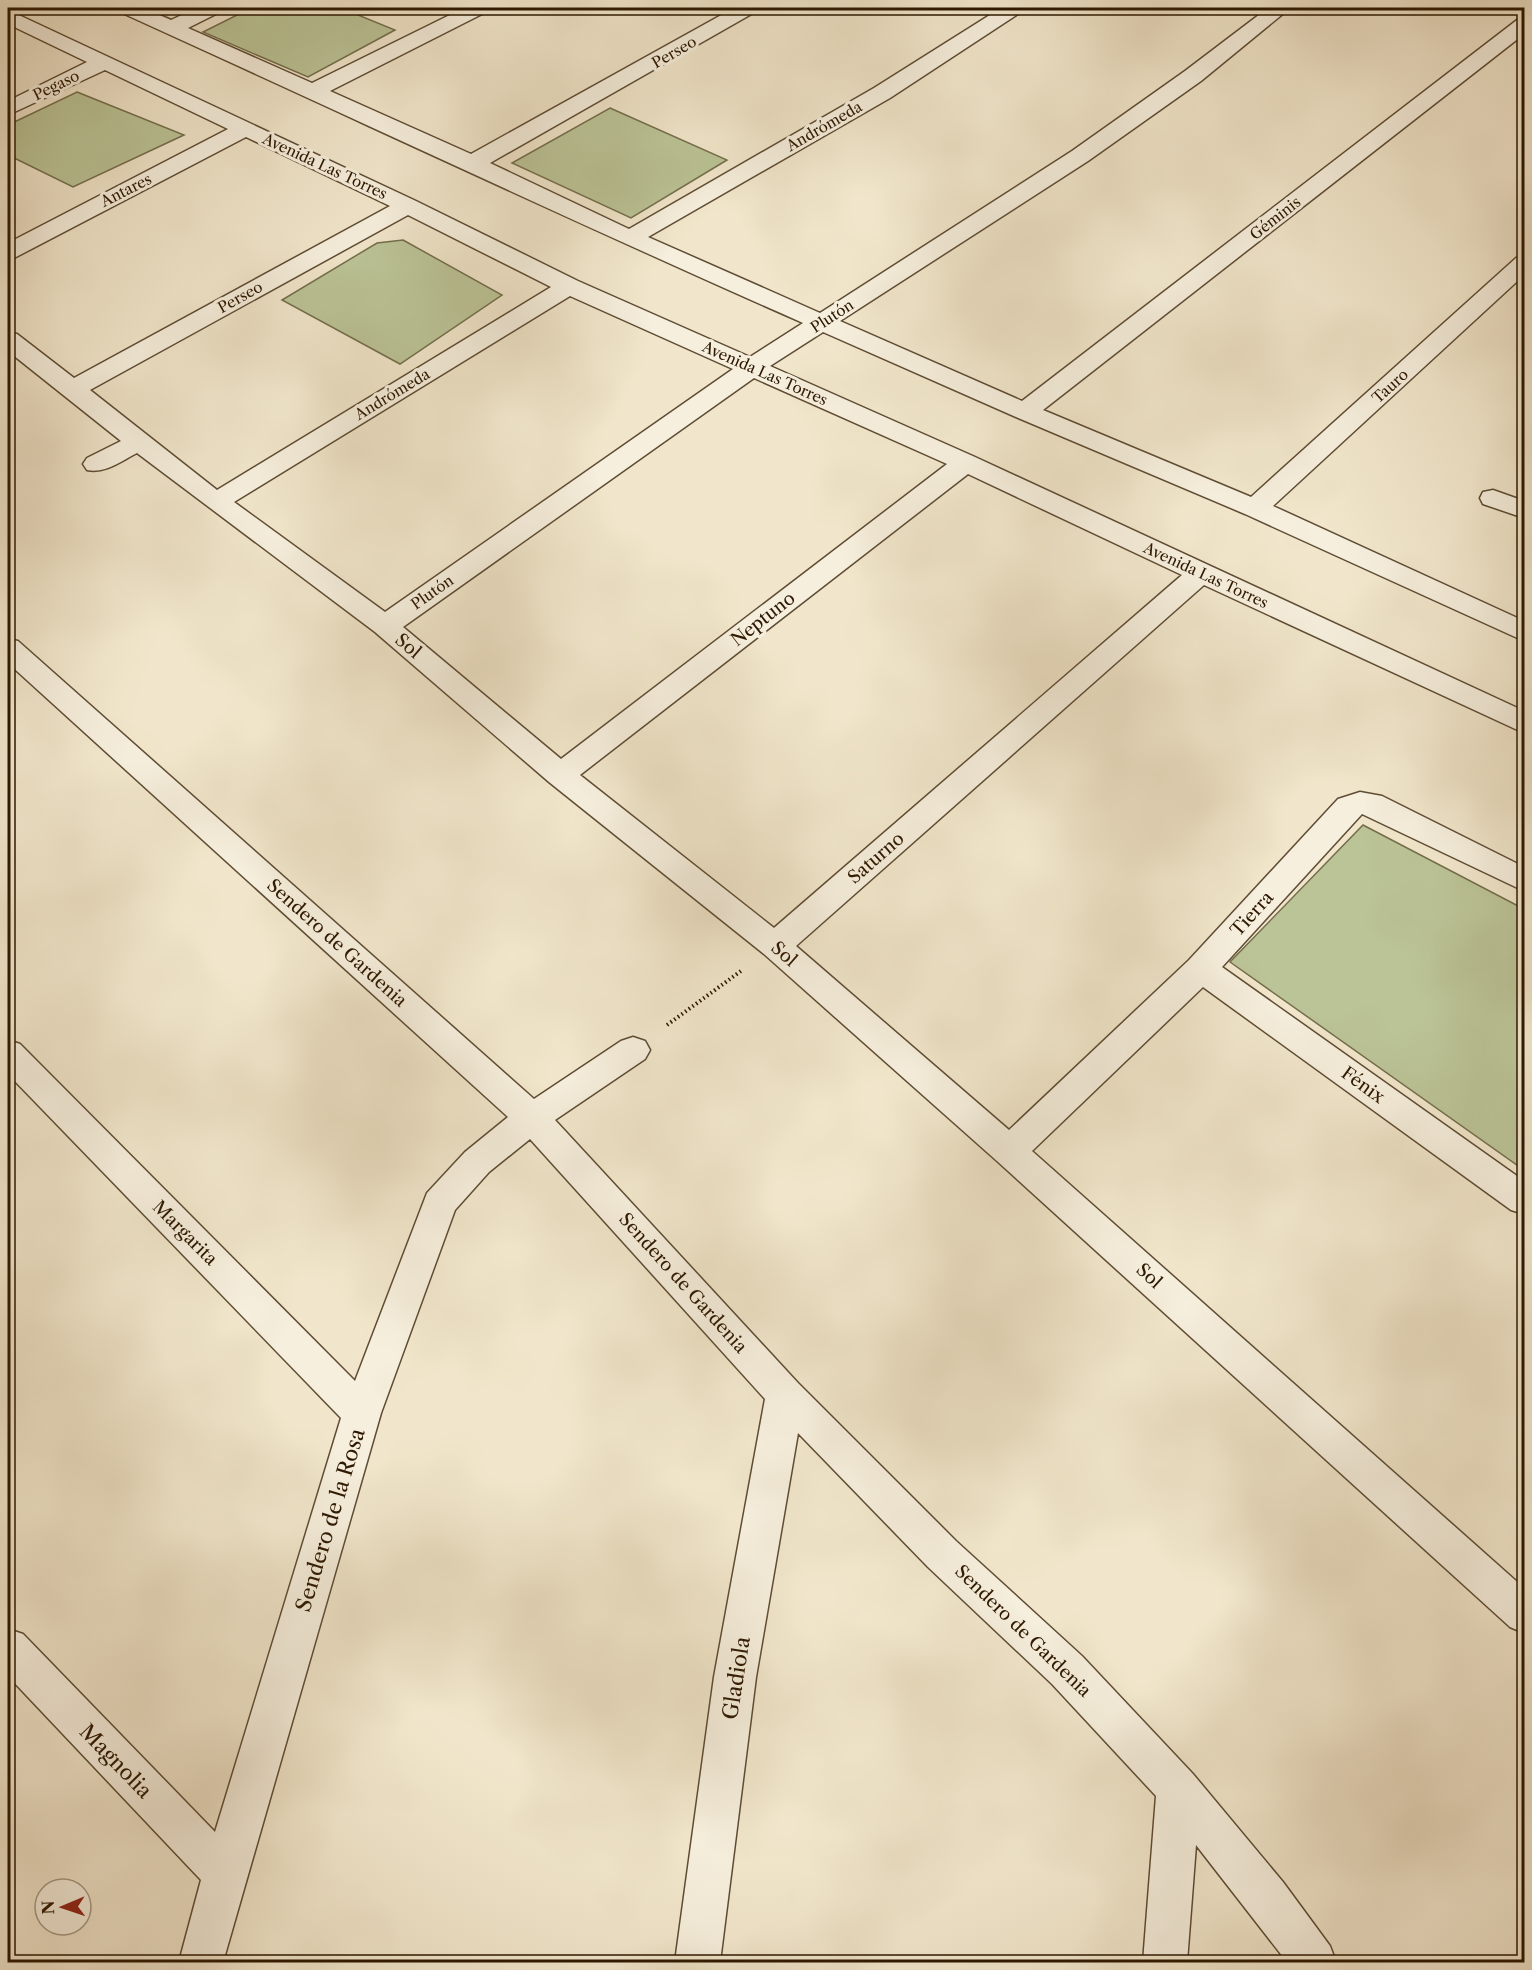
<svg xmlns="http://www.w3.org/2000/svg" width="1532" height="1970" viewBox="0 0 1532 1970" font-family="'Libre Caslon Text',serif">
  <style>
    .green { fill: #bbc497; stroke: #746e4c; stroke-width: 1.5 }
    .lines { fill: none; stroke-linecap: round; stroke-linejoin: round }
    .minor-casing { stroke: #5e4c34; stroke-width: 3 }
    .path { stroke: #2d1801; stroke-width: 4; stroke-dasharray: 1.5 3; stroke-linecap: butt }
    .minor { fill: #f6efdd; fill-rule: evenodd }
    .labels { text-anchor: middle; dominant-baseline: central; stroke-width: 6; stroke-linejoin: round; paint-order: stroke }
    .far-street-label { font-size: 15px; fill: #2d1801; stroke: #f6efdd }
    .street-label { font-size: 18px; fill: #2d1801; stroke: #f6efdd }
    .near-street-label { font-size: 21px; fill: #2d1801; stroke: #f6efdd }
  </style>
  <rect width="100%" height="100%" fill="#f1e6cb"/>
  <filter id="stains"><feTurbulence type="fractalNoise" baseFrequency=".00333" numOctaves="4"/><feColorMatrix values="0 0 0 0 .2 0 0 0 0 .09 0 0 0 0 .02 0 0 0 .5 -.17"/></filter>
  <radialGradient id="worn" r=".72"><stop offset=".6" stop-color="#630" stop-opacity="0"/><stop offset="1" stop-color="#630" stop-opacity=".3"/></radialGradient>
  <path class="green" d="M251,8H341L395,30L308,77L203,32Z
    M77,92L184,135L73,187L8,155V125Z
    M610,108L727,160L631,218L512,163Z
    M403,240L502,295L400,364L282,300L377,243Z
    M1363,825L1524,909V1170L1230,962Z"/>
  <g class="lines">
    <defs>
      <path id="minor" d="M117,8H143L171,20L197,8H223L220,12L188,28L312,83L464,8H489L486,12L330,91L471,154L734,8H758L755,12L490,163L629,229L874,88L1001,8H1024L1021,12L890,98L648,237L820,313L1072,151L1185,71L1268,8H1290L1201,81L1088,161L840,321L1022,401L1517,20L1524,18V34L1043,410L1251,497L1516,258L1524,256V275L1273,506L1524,621V641L1245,514L1016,417L823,332L770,366L975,457L1524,711V733L1204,585L796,946L1009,1130L1189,960L1338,799L1360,792L1382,796L1524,867V891L1362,814L1222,967L1524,1181V1214L1511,1210L1203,987L1032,1151L1524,1588V1633L1510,1627L997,1161L764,954L549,782L375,632L137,453C121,461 105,474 87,470L83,464L87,458L121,441L8,351V332L17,334L74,378L390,206L246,137L16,257L8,259V243L228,129L105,70L8,115V101L87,62L8,24V10L416,201L578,281L750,357L803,323C574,222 347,115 120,12ZM408,215L551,287L217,490L90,390ZM570,296L733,369L385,612L234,502ZM754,378L947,464L561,759L403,627ZM968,474L1182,575L774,928L580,775Z
        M1493,490L1524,501V518L1483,504L1480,498L1483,492Z
        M8,639L18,641L534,1099L621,1041L633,1037L645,1041L650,1050L645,1059L555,1120L798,1383L956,1541L1082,1656L1193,1774L1283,1882L1330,1946L1336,1962H1287L1196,1845L1187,1962H1143L1156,1796L1052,1684L928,1567L798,1433L756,1677L720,1962H675L714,1677L765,1399L530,1139L489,1172L455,1210L381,1413L223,1962H179L201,1880L8,1676V1629L23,1634L215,1832L341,1418L8,1074V1040L20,1044L355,1381L427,1193L465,1152L508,1117L8,663Z"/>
    </defs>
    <use href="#minor" class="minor-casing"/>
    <path class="path" d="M667,1025L741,971"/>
    <use href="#minor" class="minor"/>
  </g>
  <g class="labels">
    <g class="far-street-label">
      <text transform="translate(674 52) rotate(-30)">Perseo</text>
      <text transform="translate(56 85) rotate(-26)">Pegaso</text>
      <text transform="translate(824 126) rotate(-30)">Andrómeda</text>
      <text transform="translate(325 166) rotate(25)">Avenida Las Torres</text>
      <text transform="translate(126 190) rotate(-27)">Antares</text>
      <text transform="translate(1275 218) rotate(-38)">Géminis</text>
      <text transform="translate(240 297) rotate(-29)">Perseo</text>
      <text transform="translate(832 316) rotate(-33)">Plutón</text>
      <text transform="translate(765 373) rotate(24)">Avenida Las Torres</text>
      <text transform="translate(1390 386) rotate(-42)">Tauro</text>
      <text transform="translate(392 394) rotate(-31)">Andrómeda</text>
      <text transform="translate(1206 575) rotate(25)">Avenida Las Torres</text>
      <text transform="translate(432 592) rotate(-35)">Plutón</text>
    </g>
    <g class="street-label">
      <text transform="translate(763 619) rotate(-38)">Neptuno</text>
      <text transform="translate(408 646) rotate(40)">Sol</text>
      <text transform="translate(876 858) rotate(-41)">Saturno</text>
      <text transform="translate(1252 914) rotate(-48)">Tierra</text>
      <text transform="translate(337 943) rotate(42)">Sendero de Gardenia</text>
      <text transform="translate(784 954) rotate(41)">Sol</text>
      <text transform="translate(1363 1085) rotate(36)">Fénix</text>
      <text transform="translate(185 1233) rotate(45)">Margarita</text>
      <text transform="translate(1149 1276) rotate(42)">Sol</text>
      <text transform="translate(683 1283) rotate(48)">Sendero de Gardenia</text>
      <text transform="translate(1023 1631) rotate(44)">Sendero de Gardenia</text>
    </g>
    <g class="near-street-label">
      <text transform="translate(330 1520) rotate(-73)">Sendero de la Rosa</text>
      <text transform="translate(736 1678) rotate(-81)">Gladiola</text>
      <text transform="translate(116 1761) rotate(46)">Magnolia</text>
    </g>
  </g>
  <rect width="1532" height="1970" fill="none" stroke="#f1e6cb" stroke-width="30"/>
  <rect x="9" y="9" width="1514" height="1952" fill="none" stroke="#2d1801" stroke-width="3"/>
  <rect x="15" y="15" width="1502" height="1940" fill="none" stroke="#2d1801" stroke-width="1.5"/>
  <g transform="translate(63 1907) rotate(268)"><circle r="28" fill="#f6efdd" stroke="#a69985" stroke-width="1.5"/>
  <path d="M0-4.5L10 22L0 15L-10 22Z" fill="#8f2418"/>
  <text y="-9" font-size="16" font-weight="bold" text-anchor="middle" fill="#2d1801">N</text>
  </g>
  <rect width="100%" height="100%" filter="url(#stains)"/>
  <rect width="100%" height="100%" fill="url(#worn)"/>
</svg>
